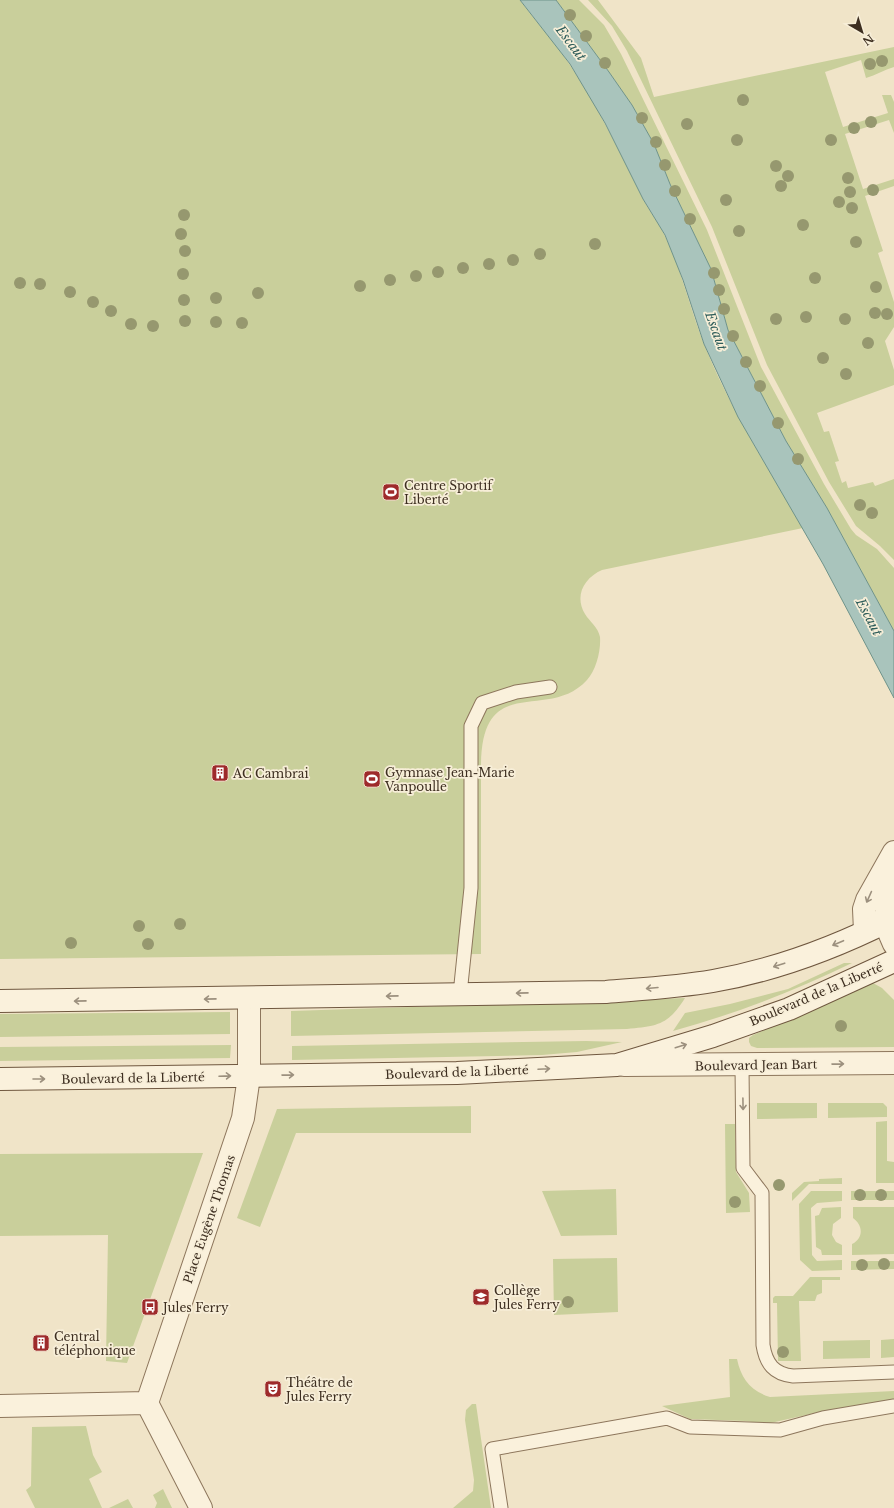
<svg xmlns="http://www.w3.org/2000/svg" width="894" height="1508" viewBox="0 0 894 1508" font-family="'Libre Baskerville',serif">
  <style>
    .green { fill: #c9cf9b }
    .water { fill: #a9c4bc; stroke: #6f938a }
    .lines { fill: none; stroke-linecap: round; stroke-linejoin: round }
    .lane-casing { stroke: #8d765c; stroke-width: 15 }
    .street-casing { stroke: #8d765c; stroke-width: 24 }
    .secondary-casing { stroke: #6f573f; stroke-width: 24 }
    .lane { stroke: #faf1dc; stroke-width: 13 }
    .street { stroke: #faf1dc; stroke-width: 22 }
    .secondary { stroke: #faf1dc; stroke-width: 22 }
    .tree { fill: #96986f }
    .oneway { stroke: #9c907e }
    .labels { text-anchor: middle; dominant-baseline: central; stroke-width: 3.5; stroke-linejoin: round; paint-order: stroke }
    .poi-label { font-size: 12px; fill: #3d2e20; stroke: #f7eed8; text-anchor: start }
    .street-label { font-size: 12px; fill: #3d2e20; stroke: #f7eed8 }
    .water-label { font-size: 13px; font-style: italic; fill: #2f5d5a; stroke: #f7eed8 }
  </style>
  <rect width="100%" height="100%" fill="#f0e4c8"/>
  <path class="green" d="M0,0H520C536,22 555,42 570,65C598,107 620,152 642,197C649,211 659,223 665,236C682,271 690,309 704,344C730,409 768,468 803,528L602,570C584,578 574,596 585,614C590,622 598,627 600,637C601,651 596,670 587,680C548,723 482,670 481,765V954L0,959Z
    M556,0H579L604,25L621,54L707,230L761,367L824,484L851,529L856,535L877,549L894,568V631L827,508L786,441L728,330L711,269L670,184L654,144L632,105L609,72Z
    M588,0H598L641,58L654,97L894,47V67C884,70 876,75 866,78L861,60L825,72L843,127L888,113L882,95H891L894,102V133L889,120L845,134L863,189L894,179V186L865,196L883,251L878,253L894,302V327L885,341L894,370V385L817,413L824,432L829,431L839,461L835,462L842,483L846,481L848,488L873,482L875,486L894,479V560L880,546L856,526L829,482L767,365L712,227L627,51L612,26Z
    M844,963H852C794,991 735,1014 673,1031L685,1013L730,1004L788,989Z
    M873,983L882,988L894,1000V1047L757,1048L751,1046L749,1042V1038L753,1035Z
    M685,998C668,1025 658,1026 627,1029L291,1036V1011Z
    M230,1012V1034L0,1037V1014Z
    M586,1041L622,1042L577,1052L542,1055L292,1060V1046Z
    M231,1045L230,1058L0,1061V1047Z
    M757,1103H817V1118L757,1119Z
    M828,1103H883L887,1107V1117L828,1118Z
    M471,1106V1133H296L260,1227L237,1218L277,1109Z
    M887,1121V1161L894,1162V1183H876V1122Z
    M725,1124H735L736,1172L749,1193L750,1212L726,1213Z
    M203,1153L127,1363L106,1361L108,1235L0,1236V1154Z
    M842,1178V1184H809L792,1201V1193L804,1182L819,1181V1179Z
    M616,1189L617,1235L561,1236L542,1191Z
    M811,1191H842V1201L817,1203L811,1208L812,1255L817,1261L842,1260V1270L812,1271L800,1260L799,1204Z
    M851,1191H894V1200H851Z
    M841,1207V1218L833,1224L832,1235L836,1242L842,1245V1255H822L821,1250L816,1247L815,1216L819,1215L822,1208Z
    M853,1207H894V1254L852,1255V1244C864,1238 863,1225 853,1218Z
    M617,1258L618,1312L554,1315L553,1259Z
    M851,1261H894V1269L851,1270Z
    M810,1277H840V1280H822V1293L817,1295L815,1301H799L801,1361H778L777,1303H773V1298L775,1296H793Z
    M894,1339V1357L881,1358V1340Z
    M870,1340V1358L823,1359V1341Z
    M729,1359H737C741,1378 750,1391 770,1397L894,1391V1400L824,1411L766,1424L745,1421L690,1419L662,1406L730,1397Z
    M472,1404H476L491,1508H453L473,1491L474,1480L465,1420L466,1410Z
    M86,1426L93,1455L102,1472L89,1479L102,1508H35L26,1490L31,1486L32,1427Z
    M163,1489L172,1508H155L157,1503L153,1495Z
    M128,1499L133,1508H109Z"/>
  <path class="water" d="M520,0H556L609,72L632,105L654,144L670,184L711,269L728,330L786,441L827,508L894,631V698L823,564L738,417L704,344L683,280L665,235L643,199L605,123L570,64Z"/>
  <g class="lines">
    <defs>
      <path id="lane" d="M460,994L471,888V726L482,703L516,692L550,687
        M742,1065L743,1168L762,1193L763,1345C766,1364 774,1374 793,1376L894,1372
        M501,1508L492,1449L667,1418L690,1427L780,1430L823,1418L894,1406"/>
      <path id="street" d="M887,866L888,895L885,923L894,944
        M865,931L864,909L867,900L894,852
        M624,1065L894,1063
        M147,1403L243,1118L249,1076V999
        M147,1403L201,1508
        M0,1406L147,1403"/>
      <path id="secondary" d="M0,1001L606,992C642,989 678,987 713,981C776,970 837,947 894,918
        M0,1079L457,1073L617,1065L713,1036L789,1009L894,961"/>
    </defs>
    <use href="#lane" class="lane-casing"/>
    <use href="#street" class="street-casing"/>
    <use href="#secondary" class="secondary-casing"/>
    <use href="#lane" class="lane"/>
    <use href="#street" class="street"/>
    <use href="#secondary" class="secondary"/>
  </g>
  <g class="tree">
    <circle cx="570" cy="15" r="6"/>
    <circle cx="586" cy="36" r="6"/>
    <circle cx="882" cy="61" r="6"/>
    <circle cx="605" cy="63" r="6"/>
    <circle cx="870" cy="64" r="6"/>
    <circle cx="743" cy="100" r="6"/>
    <circle cx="642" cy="118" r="6"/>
    <circle cx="871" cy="122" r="6"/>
    <circle cx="687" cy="124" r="6"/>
    <circle cx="854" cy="128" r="6"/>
    <circle cx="737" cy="140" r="6"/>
    <circle cx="831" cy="140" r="6"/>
    <circle cx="656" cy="142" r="6"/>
    <circle cx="665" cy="165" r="6"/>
    <circle cx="776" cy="166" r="6"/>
    <circle cx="788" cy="176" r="6"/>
    <circle cx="848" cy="178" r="6"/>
    <circle cx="781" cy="186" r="6"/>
    <circle cx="873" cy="190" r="6"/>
    <circle cx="675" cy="191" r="6"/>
    <circle cx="850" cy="192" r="6"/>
    <circle cx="726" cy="200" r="6"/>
    <circle cx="839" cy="202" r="6"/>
    <circle cx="852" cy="208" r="6"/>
    <circle cx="184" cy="215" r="6"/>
    <circle cx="690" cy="219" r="6"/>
    <circle cx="803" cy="225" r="6"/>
    <circle cx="739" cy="231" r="6"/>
    <circle cx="181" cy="234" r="6"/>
    <circle cx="856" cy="242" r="6"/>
    <circle cx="595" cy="244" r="6"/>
    <circle cx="185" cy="251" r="6"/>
    <circle cx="540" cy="254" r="6"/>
    <circle cx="513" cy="260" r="6"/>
    <circle cx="489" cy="264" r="6"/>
    <circle cx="463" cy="268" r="6"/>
    <circle cx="438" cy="272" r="6"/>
    <circle cx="714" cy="273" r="6"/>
    <circle cx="183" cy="274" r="6"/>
    <circle cx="416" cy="276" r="6"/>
    <circle cx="815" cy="278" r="6"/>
    <circle cx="390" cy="280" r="6"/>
    <circle cx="20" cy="283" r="6"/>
    <circle cx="40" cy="284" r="6"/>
    <circle cx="360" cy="286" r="6"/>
    <circle cx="876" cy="287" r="6"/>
    <circle cx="719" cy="290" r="6"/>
    <circle cx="70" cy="292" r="6"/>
    <circle cx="258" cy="293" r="6"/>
    <circle cx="216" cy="298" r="6"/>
    <circle cx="184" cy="300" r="6"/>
    <circle cx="93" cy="302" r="6"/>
    <circle cx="724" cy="309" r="6"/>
    <circle cx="111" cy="311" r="6"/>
    <circle cx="875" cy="313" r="6"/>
    <circle cx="887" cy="314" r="6"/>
    <circle cx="806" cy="317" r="6"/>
    <circle cx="776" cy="319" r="6"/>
    <circle cx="845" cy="319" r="6"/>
    <circle cx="185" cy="321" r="6"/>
    <circle cx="216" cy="322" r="6"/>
    <circle cx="242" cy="323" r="6"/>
    <circle cx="131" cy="324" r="6"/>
    <circle cx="153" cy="326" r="6"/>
    <circle cx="733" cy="336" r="6"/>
    <circle cx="868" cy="343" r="6"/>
    <circle cx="823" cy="358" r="6"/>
    <circle cx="746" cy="362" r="6"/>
    <circle cx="846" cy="374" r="6"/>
    <circle cx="760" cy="386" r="6"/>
    <circle cx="778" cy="423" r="6"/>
    <circle cx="798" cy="459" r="6"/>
    <circle cx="860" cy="505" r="6"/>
    <circle cx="872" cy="513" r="6"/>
    <circle cx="180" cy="924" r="6"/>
    <circle cx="139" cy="926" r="6"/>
    <circle cx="71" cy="943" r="6"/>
    <circle cx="148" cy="944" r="6"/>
    <circle cx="841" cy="1026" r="6"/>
    <circle cx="779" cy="1185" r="6"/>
    <circle cx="860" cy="1195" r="6"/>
    <circle cx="881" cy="1195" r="6"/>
    <circle cx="735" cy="1202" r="6"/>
    <circle cx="884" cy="1264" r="6"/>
    <circle cx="862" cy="1265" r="6"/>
    <circle cx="568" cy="1302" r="6"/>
    <circle cx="783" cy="1352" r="6"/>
  </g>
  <defs><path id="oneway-shaft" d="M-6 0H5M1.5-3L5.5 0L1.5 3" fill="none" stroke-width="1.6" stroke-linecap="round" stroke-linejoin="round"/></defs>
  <g class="oneway">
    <use href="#oneway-shaft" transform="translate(869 897) rotate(114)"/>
    <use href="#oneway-shaft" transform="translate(838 943) rotate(157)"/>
    <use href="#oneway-shaft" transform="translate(779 965) rotate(162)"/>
    <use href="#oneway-shaft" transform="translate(652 988) rotate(175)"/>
    <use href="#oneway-shaft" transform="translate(522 993) rotate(179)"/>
    <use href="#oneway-shaft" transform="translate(392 996) rotate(179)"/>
    <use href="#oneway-shaft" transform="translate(210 999) rotate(179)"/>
    <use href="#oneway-shaft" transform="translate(80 1001) rotate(179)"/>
    <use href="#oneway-shaft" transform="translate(681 1046) rotate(-17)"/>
    <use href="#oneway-shaft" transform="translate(838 1064) rotate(-1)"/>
    <use href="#oneway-shaft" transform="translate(544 1069) rotate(-3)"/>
    <use href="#oneway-shaft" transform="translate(288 1075) rotate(-1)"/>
    <use href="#oneway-shaft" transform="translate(225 1076) rotate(-2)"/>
    <use href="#oneway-shaft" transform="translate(39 1079)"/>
    <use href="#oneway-shaft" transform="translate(743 1104) rotate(89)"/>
  </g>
  <defs>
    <symbol id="stadium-square" viewBox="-11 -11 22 22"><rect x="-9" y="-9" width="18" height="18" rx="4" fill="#9e2a2b" stroke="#f7eed8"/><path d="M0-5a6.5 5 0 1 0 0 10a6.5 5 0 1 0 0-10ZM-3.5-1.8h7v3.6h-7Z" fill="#fff"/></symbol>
    <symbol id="building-square" viewBox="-11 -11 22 22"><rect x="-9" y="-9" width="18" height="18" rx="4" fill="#9e2a2b" stroke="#f7eed8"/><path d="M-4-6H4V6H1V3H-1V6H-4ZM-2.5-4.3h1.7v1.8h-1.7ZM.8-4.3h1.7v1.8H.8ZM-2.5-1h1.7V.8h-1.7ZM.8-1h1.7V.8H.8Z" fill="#fff"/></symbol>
    <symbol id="school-square" viewBox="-11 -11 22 22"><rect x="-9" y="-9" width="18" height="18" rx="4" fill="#9e2a2b" stroke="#f7eed8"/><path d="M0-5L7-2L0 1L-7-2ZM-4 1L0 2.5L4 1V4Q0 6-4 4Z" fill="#fff"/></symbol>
    <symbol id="bus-square" viewBox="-11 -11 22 22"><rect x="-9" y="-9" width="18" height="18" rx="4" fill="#9e2a2b" stroke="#f7eed8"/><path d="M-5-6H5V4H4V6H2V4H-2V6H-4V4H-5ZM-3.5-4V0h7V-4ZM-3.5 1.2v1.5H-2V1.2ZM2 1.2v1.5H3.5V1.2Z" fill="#fff"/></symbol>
    <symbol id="theatre-square" viewBox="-11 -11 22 22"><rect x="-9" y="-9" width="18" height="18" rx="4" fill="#9e2a2b" stroke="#f7eed8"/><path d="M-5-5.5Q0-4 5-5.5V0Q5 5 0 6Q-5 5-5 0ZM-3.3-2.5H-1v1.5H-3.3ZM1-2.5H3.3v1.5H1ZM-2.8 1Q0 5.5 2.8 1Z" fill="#fff"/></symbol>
  </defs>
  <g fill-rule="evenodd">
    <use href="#stadium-square" x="381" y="482" width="20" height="20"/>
    <use href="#building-square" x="210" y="763" width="20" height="20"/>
    <use href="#stadium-square" x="362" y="769" width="20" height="20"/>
    <use href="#school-square" x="471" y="1287" width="20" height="20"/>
    <use href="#bus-square" x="140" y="1297" width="20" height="20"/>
    <use href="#building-square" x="31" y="1333" width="20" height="20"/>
    <use href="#theatre-square" x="263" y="1379" width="20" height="20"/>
  </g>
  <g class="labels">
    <g class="poi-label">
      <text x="404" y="485">Centre Sportif<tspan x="404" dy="14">Liberté</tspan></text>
      <text x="385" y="772">Gymnase Jean-Marie<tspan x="385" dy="14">Vanpoulle</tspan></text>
      <text x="233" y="773">AC Cambrai</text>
      <text x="494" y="1290">Collège<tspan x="494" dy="14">Jules Ferry</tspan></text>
      <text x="163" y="1307">Jules Ferry</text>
      <text x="54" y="1336">Central<tspan x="54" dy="14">téléphonique</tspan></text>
      <text x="286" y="1382">Théâtre de<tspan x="286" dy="14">Jules Ferry</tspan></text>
    </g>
    <g class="street-label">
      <text transform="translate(816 994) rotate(-23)">Boulevard de la Liberté</text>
      <text transform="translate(756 1065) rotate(-1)">Boulevard Jean Bart</text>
      <text transform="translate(457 1072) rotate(-2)">Boulevard de la Liberté</text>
      <text transform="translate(133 1078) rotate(-1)">Boulevard de la Liberté</text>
      <text transform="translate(209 1219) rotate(-71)">Place Eugène Thomas</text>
    </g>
    <g class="water-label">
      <text transform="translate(571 43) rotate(53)">Escaut</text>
      <text transform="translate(716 331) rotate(70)">Escaut</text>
      <text transform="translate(869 617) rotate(62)">Escaut</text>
    </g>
  </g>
  <g transform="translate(862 32) rotate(142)" stroke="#f7eed8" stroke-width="3" paint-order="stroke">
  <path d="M0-3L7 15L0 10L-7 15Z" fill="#3d2e20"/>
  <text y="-6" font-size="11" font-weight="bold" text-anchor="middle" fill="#3d2e20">N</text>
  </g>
</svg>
